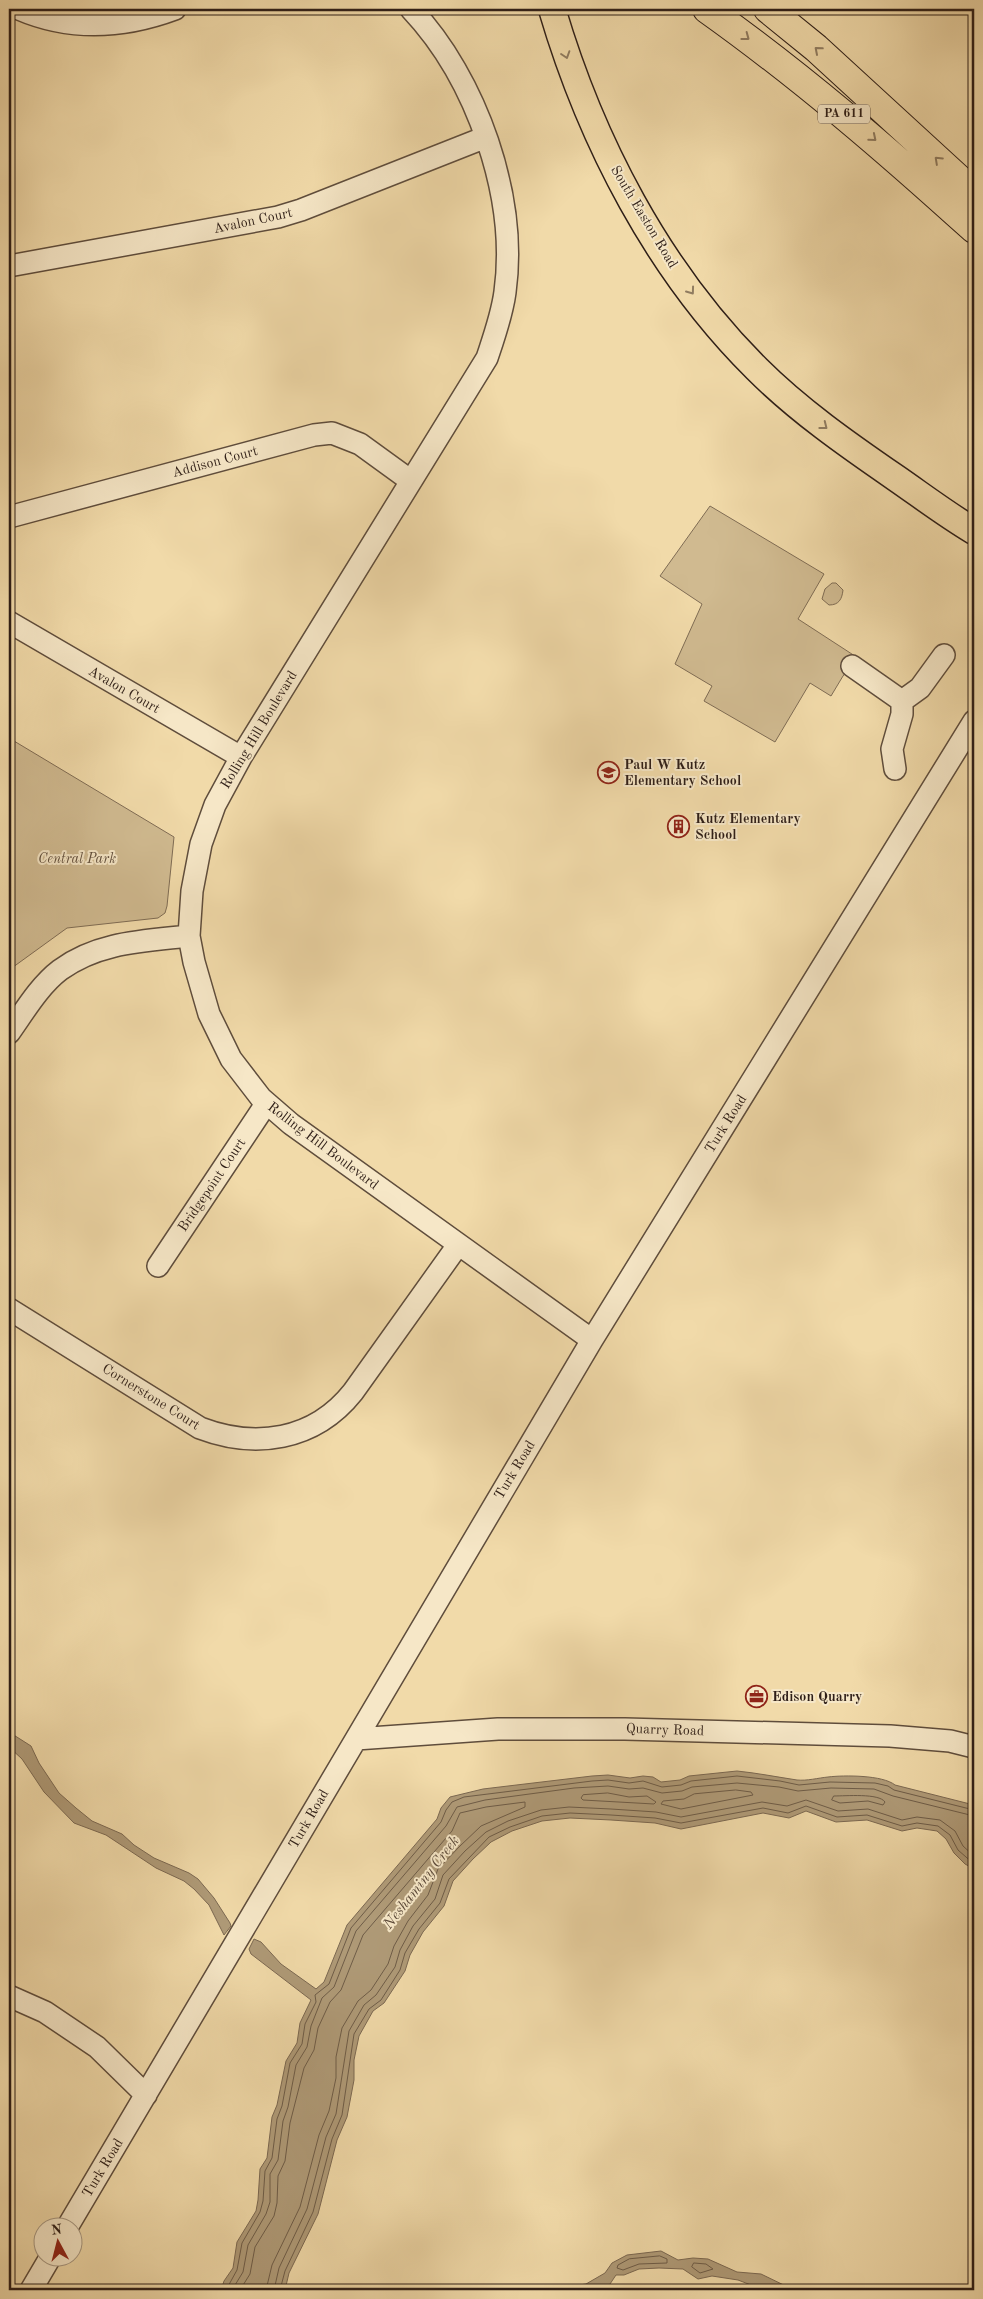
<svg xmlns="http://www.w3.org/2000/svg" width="983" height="2299" viewBox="0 0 983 2299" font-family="'Old Standard TT',serif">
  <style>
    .green { fill: #d0ba90; stroke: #7f6c54 }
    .water { fill: #af9a77; stroke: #7b6851 }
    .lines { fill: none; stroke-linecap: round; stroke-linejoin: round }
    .shore { stroke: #6e5c47; stroke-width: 1 }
    .minor-casing { stroke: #5f4d3c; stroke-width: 24 }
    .major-casing { stroke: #2e1e17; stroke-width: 29 }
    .highway-casing { stroke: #2e1e17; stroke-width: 30 }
    .minor { stroke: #f6e7c7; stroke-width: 21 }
    .major { stroke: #f1daa9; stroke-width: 26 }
    .highway { stroke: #f1daa9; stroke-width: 28 }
    .oneway { stroke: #907c60 }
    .labels { text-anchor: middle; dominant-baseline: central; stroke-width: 4; stroke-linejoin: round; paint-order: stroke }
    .shield { fill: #f6e7c7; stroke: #6a5a4c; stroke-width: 1 }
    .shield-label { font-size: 12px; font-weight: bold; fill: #2e1e17 }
    .street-label { font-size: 14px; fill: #2e1e17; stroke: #f6e7c7 }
    .poi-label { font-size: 14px; font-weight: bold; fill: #2e1e17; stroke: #f6e7c7; text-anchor: start }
    .park-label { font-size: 14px; font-style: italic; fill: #5f4d3b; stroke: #f6e7c7 }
    .water-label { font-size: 15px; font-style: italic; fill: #5b4939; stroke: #f6e7c7 }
  </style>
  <rect width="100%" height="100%" fill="#f1daa9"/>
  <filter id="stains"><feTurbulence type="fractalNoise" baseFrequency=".004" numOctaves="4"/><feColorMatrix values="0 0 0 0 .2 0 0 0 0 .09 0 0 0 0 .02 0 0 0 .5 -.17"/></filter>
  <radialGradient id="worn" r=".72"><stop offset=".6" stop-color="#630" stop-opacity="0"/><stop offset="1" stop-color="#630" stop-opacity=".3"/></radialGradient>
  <path class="green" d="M710,506L824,574L798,619L858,658L843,676L831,696L810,683L775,742L704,701L712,686L675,664L702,604L660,576Z
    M832,583H836L843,590C842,599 839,605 829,605L822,599L825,589Z
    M9,738L174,837L167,906L165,913L158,918L67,928L9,970Z"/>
  <path class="water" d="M9,1732L31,1746L39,1763L59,1793L76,1808L92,1821L122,1834L134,1845L154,1858L189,1873L198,1879L214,1898L230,1923L231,1926L224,1935L209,1905L194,1889L184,1881L156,1868L106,1835L74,1823L44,1792L22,1759L9,1747Z
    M737,1771C757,1773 777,1777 797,1780C807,1781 818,1778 828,1777C844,1775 883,1775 895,1785L974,1805V1869L965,1864L954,1853L946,1839L937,1831L917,1828L902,1831L867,1820L836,1822L806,1811L789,1818L763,1813L681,1829L655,1823L611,1820L570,1818L542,1821L512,1831L491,1842L473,1859L453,1881L444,1906L423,1932L410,1955L405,1971L384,2003L373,2011L359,2036L354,2060V2080L347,2117L337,2140L318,2214L289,2273L285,2290H221L224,2281L233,2268L237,2242L256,2211L258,2200L260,2169L267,2158L272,2117L277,2105L286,2061L297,2043L300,2023L311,2000L251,1954L249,1949L254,1939L261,1942L281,1964L316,1989L324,1982L347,1925L437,1819L441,1808L450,1797L483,1789L592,1776L608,1775L630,1778L643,1776L653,1777L661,1782L680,1780L689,1776Z
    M661,2251L678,2260L693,2258L708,2259L737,2272L761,2274L794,2290H764L738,2280L712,2276L698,2279L683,2269L659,2268L639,2269L624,2275H616L606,2290H559L572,2286L586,2284L605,2273L612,2263L627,2255Z"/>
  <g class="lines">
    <path class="shore" d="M736,1790L751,1792L753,1795L681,1809L661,1804L663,1801L684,1799L694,1794Z
      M608,1793L629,1797L647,1796L656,1802L654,1804L583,1800L581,1798L583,1795Z
      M834,1796C846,1796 879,1793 885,1802L883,1805L868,1801L840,1803L832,1800Z
      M660,2256L667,2259V2263L639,2264L623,2270L617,2268L618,2265L629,2259Z
      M694,2263L706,2264L713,2269L700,2273L692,2267Z
      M226,2290L237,2270L242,2243L260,2212L263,2201L265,2171L272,2158L277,2119L282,2106L290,2063L302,2044L305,2024L316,2002L315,1995L329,1984L351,1928L441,1822L446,1810L452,1802L464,1797L592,1781L608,1780L629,1783L643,1781L662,1787L681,1785L691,1781L737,1776L780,1781L799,1785L830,1782L875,1783L888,1786L894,1790L974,1810
      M232,2290L243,2272L248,2245L266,2214L270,2202V2174L278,2160L283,2121L288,2107L296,2065L307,2047L311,2026L322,1998L334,1987L356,1931L446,1826L457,1807L485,1800L574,1788L608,1786L629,1789L643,1788L662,1793L682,1791L692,1787L737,1783L779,1787L798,1791L831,1788L874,1789L893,1796L974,1816
      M240,2290L250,2274L255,2247L274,2216L277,2203L278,2176L285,2161L290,2123L304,2068L314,2050L318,2028L330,2002L341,1990L363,1935L452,1831L460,1813L486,1807L525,1802V1807L481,1826L460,1846L438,1869L428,1895L408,1921L394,1946L388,1964L371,1990L358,2001L342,2028L336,2057V2078L329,2111L319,2135L300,2207L272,2265L266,2290
      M274,2290L279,2268L307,2209L326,2137L336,2114L349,2031L364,2005L376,1995L395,1967L400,1950L413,1926L435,1899L443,1875L465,1851L486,1832L508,1821L541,1810L569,1807L611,1809L656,1812L681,1817L762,1802L787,1806L806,1800L838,1811L868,1809L902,1820L917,1817L940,1820L955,1831L963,1846L974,1856
      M280,2290L285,2271L313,2212L332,2139L342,2115L354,2034L369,2009L381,2000L400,1970L405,1953L419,1929L440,1903L449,1879L489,1837L510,1827L542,1816L570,1813L611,1815L655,1818L681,1823L763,1808L788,1813L806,1806L837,1817L867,1815L902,1826L917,1823L938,1826L950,1835L958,1850L974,1864"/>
    <defs>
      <path id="minor" d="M19,9C70,31 124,28 175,9
        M411,9C477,79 518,197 505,292C502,315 494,337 487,358L241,757L215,805L201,844L192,891L189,936L194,962L209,1014L231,1059L261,1098L291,1124L592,1340
        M9,266L278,217L301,210L486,137
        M9,517L314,435L332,433L360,444L411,481
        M9,622L241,757
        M852,666L902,701V714L892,749L895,769
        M902,701L920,688L944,655
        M9,1033C24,1012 39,986 60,970C98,942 144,941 189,936
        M158,1266L266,1104
        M9,1309L200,1428C255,1449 314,1441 353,1392L458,1245
        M356,1739L498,1729H625L890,1736L950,1741L974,1747
        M9,1996L45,2012L97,2047L146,2095
        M68,2226L592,1340L974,721
        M31,2290L51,2256"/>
      <path id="major" d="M552,9C591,141 658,271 757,369C798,410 848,445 896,478C922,496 947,515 974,531"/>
      <path id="highway" d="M707,9C801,76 888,151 974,229
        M768,9L816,48L974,193"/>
    </defs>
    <use href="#minor" class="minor-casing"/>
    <use href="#major" class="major-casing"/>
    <use href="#highway" class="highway-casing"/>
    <use href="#minor" class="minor"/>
    <use href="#major" class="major"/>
    <use href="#highway" class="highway"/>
  </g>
  <defs><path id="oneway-chevron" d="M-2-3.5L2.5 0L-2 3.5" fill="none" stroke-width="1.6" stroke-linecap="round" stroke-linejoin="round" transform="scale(1.25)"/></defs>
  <g class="oneway">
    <use href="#oneway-chevron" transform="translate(746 37) rotate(37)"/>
    <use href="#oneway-chevron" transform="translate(818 50) rotate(-139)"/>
    <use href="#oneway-chevron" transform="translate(566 55) rotate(72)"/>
    <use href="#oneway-chevron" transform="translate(873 138) rotate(40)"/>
    <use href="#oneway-chevron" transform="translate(938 160) rotate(-137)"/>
    <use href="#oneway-chevron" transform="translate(691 291) rotate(54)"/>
    <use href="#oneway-chevron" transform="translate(824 426) rotate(38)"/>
  </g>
  <defs>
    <symbol id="school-ring" viewBox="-11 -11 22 22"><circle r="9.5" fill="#f6e7c7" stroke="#8f2418" stroke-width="1.5"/><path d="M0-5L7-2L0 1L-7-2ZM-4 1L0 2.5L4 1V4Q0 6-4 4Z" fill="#8f2418"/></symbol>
    <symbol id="building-ring" viewBox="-11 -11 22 22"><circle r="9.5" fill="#f6e7c7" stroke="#8f2418" stroke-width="1.5"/><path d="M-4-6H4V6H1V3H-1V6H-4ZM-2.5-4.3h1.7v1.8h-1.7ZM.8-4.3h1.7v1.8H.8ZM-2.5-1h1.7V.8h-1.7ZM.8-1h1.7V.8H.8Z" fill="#8f2418"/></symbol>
    <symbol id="office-ring" viewBox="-11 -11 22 22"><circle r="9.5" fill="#f6e7c7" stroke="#8f2418" stroke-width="1.5"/><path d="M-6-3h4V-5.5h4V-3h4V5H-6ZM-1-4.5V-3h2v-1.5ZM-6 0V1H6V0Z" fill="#8f2418"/></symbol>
  </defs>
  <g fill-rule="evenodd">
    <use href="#school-ring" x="596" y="760" width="25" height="25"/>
    <use href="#building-ring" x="666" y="814" width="25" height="25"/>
    <use href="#office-ring" x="744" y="1684" width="25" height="25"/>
  </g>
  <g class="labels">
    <rect class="shield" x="818" y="104.5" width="52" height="19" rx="4"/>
    <g class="shield-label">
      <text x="844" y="114">PA 611</text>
    </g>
    <g class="street-label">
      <text transform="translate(644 217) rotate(59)">South Easton Road</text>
      <text transform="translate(253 221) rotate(-12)">Avalon Court</text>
      <text transform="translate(215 462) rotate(-15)">Addison Court</text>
      <text transform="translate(124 690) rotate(30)">Avalon Court</text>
      <text transform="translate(259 730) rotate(-59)">Rolling Hill Boulevard</text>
      <text transform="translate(726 1124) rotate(-58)">Turk Road</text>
      <text transform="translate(323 1146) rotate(37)">Rolling Hill Boulevard</text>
      <text transform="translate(212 1185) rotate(-56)">Bridgepoint Court</text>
      <text transform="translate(151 1397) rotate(32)">Cornerstone Court</text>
      <text transform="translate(515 1470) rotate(-59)">Turk Road</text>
      <text transform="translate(665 1730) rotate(2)">Quarry Road</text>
      <text transform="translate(309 1819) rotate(-60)">Turk Road</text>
      <text transform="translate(103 2168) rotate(-59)">Turk Road</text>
    </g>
    <g class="poi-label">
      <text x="624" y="765">Paul W Kutz<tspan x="624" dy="16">Elementary School</tspan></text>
      <text x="695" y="819">Kutz Elementary<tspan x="695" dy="16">School</tspan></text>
      <text x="772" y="1697">Edison Quarry</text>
    </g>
    <g class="park-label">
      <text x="77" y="859">Central Park</text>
    </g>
    <g class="water-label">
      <text transform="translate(422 1883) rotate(-52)">Neshaminy Creek</text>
    </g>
  </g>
  <rect width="983" height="2299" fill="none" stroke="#f1daa9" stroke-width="30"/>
  <rect x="10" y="10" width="963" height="2279" fill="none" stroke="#2e1e17" stroke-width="2.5"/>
  <rect x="15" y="15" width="953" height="2269" fill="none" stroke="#2e1e17"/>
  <g transform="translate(58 2242) rotate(353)"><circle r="24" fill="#f6e7c7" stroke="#a69781"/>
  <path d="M0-4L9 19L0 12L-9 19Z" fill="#8f2418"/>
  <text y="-8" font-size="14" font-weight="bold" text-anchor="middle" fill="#2e1e17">N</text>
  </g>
  <rect width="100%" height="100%" filter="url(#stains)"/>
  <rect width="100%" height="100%" fill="url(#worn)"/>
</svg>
